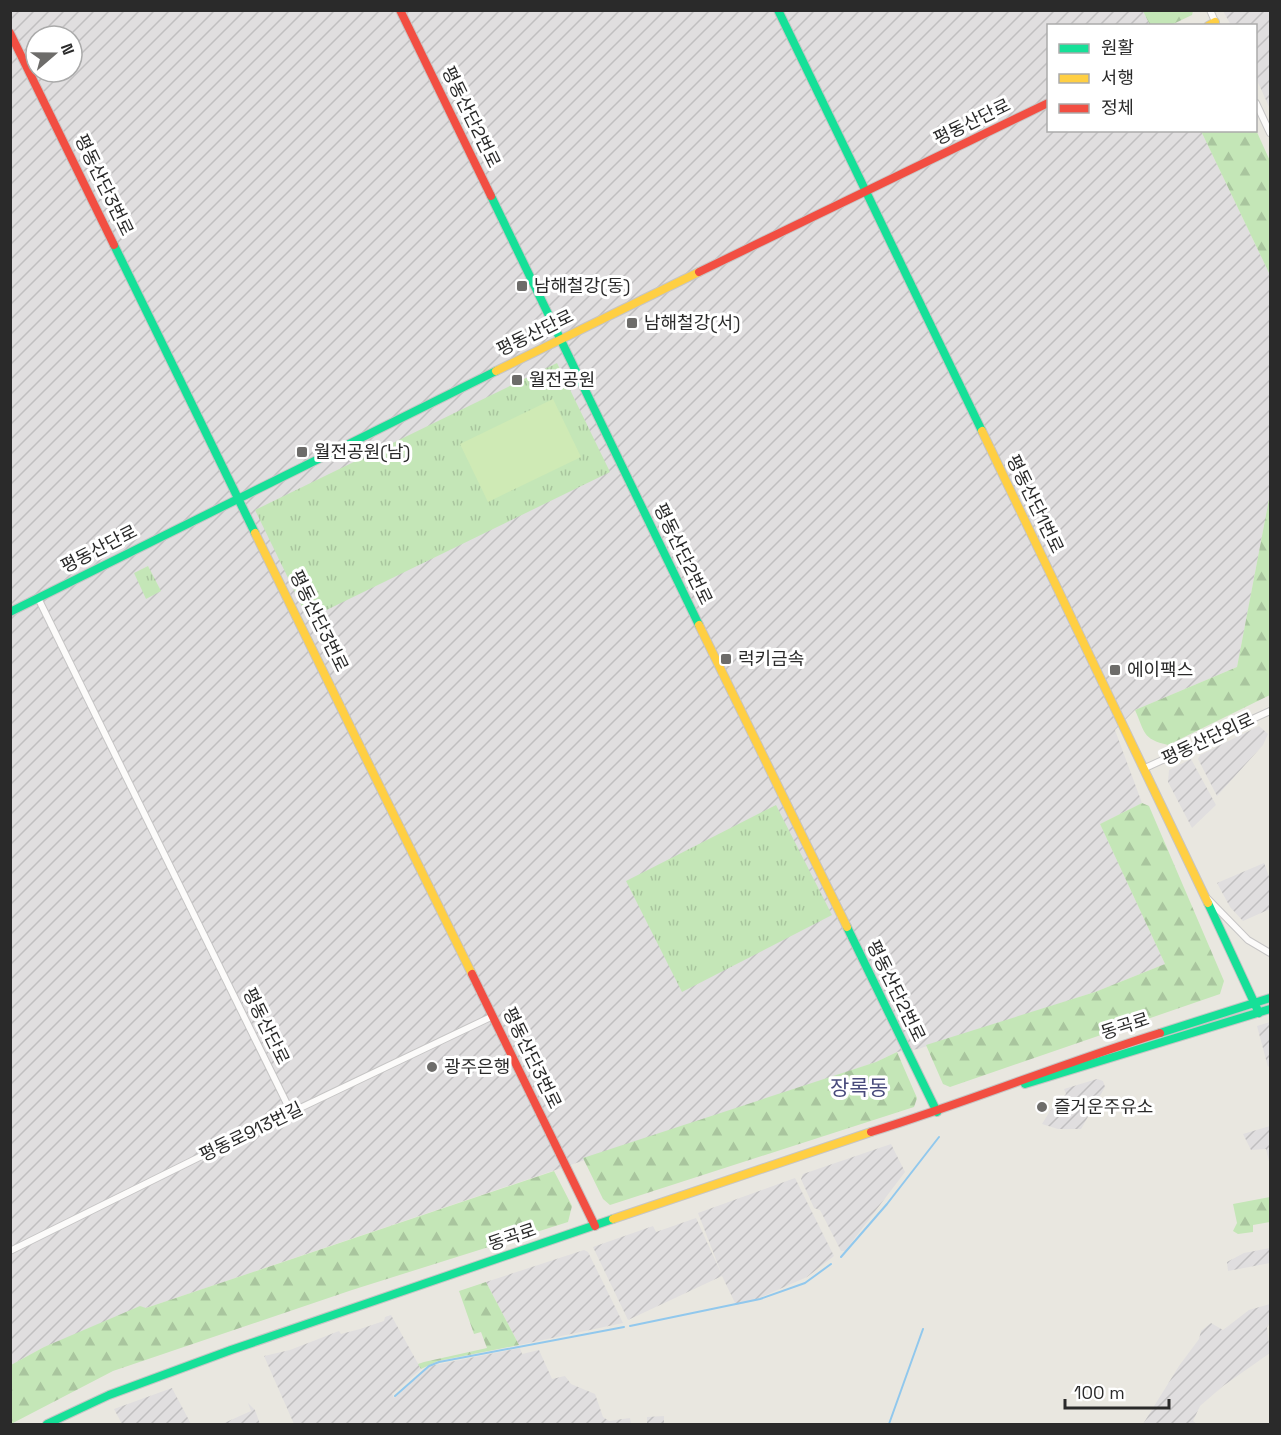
<svg xmlns="http://www.w3.org/2000/svg" width="1281" height="1435" font-family="'Space Grotesk','Noto Sans KR',sans-serif">
<style>
.industrial{fill:url(#industrial-furrows);fill-rule:evenodd}
.grass{fill:url(#grass-tufts)}
.forest{fill:url(#forest-firs)}
.pitch{fill:#cfeab5}
.lines{fill:none;stroke-linecap:round;stroke-linejoin:round}
.stream{stroke:#91c8ed;stroke-width:2}
.street-casing{stroke:#c6c5c5;stroke-width:8}
.fast-casing{stroke:#c6c5c5;stroke-width:10}
.slow-casing{stroke:#c6c5c5;stroke-width:10}
.jam-casing{stroke:#c6c5c5;stroke-width:10}
.street{stroke:#fcfbfa;stroke-width:6}
.fast{stroke:#16e098;stroke-width:8}
.slow{stroke:#ffcf43;stroke-width:8}
.jam{stroke:#f24e42;stroke-width:8}
.poi-dot{fill:#6d6c6a;stroke:#fff;stroke-width:2}
.labels{text-anchor:middle;stroke-width:6;stroke-linejoin:round;paint-order:stroke}
.street-label{font-size:18px;fill:#2a2a2a;stroke:#fff}
.poi-label{font-size:18px;fill:#2a2a2a;stroke:#fff;text-anchor:start}
.quarter-label{font-size:21px;fill:#494b7c;stroke:#fff}
</style>
<defs>
<pattern id="industrial-furrows" width="10" height="10" patternUnits="userSpaceOnUse" patternTransform="scale(1.5)"><rect width="10" height="10" fill="#e0dedf"/><path d="M-1 1l2-2M0 10L10 0M9 11l2-2" fill="none" stroke="#c0bfc0"/></pattern>
<pattern id="grass-tufts" width="24" height="20" patternUnits="userSpaceOnUse" patternTransform="scale(1.5)"><rect width="24" height="20" fill="#c4e6b7"/><path d="M3 7l-1-3M5 7V3M7 7l1-3M15 17l-1-3M17 17v-4M19 17l1-3" fill="none" stroke="#a9c59e"/></pattern>
<pattern id="forest-firs" width="22" height="20" patternUnits="userSpaceOnUse" patternTransform="scale(1.5)"><rect width="22" height="20" fill="#c4e6b7"/><path d="M5 1l3.5 6h-7zM16 11l3.5 6h-7z" fill="#a9c59e"/></pattern>
</defs>
<rect width="100%" height="100%" fill="#e9e7e0"/>
<!-- industrial -->
<path class="industrial" d="M 11,11 L 1143,11 L 1150,25 L 1048,26 L 1048,130 L 1201,131 L 1270,275 L 1270,494 L 1237,667 L 1135,710 L 1115,730 L 1142,803 L 1100,824 L 1165,964 L 1095,992 L 918,1049 L 897,1052 L 876,1062 L 146,1308 L 44,1347 L 11,1365 ZM 36,36 L 72,36 L 72,72 L 36,72 Z
M 1223,11 L 1270,11 L 1270,109 L 1256,78 L 1256,26 L 1231,25 Z
M 1259,726 L 1268,734 L 1263,745 L 1217,796 L 1198,759 L 1200,755 Z
M 1191,759 L 1216,805 L 1192,828 L 1168,782 L 1169,770 Z
M 1264,863 L 1270,879 L 1270,909 L 1243,921 L 1230,907 L 1217,883 Z
M 1270,1022 L 1270,1065 L 1268,1067 L 1257,1026 Z
M 1097,1079 L 1103,1081 L 1105,1087 L 1081,1129 L 1058,1129 L 1042,1124 L 1050,1111 L 1066,1094 L 1064,1089 Z
M 1270,1126 L 1270,1165 L 1266,1149 L 1251,1150 L 1243,1134 Z
M 891,1144 L 905,1172 L 845,1251 L 841,1251 L 820,1210 L 814,1208 L 801,1179 L 803,1174 Z
M 795,1178 L 834,1256 L 807,1277 L 750,1302 L 736,1305 L 722,1276 L 628,1320 L 593,1247 L 653,1226 L 656,1232 L 696,1218 L 722,1275 L 698,1213 Z
M 1270,1248 L 1270,1263 L 1228,1271 L 1227,1262 L 1244,1253 Z
M 584,1250 L 588,1252 L 623,1323 L 519,1345 L 486,1282 Z
M 1270,1304 L 1270,1323 L 1267,1327 L 1270,1353 L 1223,1386 L 1200,1406 L 1193,1421 L 1197,1424 L 1143,1424 L 1179,1366 L 1199,1339 L 1201,1331 L 1211,1323 L 1223,1330 L 1249,1310 Z
M 391,1315 L 421,1369 L 392,1394 L 394,1398 L 430,1366 L 520,1348 L 522,1354 L 539,1350 L 552,1379 L 565,1376 L 571,1384 L 595,1394 L 603,1417 L 609,1421 L 630,1418 L 631,1424 L 294,1424 L 264,1356 L 290,1350 L 339,1331 L 341,1334 L 360,1329 L 384,1321 L 385,1317 Z
M 172,1388 L 191,1424 L 122,1424 L 114,1409 Z
M 248,1403 L 255,1410 L 260,1424 L 222,1424 L 251,1411 Z
M 664,1416 L 664,1424 L 647,1424 L 647,1417 Z"/>
<!-- grass -->
<path class="grass" d="M 557,363 L 610,472 L 308,619 L 255,510 Z
M 148,566 L 161,591 L 146,599 L 134,573 Z
M 776,805 L 832,915 L 682,992 L 626,881 Z"/>
<!-- forest -->
<path class="forest" d="M 1143,11 L 1193,11 L 1192,15 L 1171,25 L 1150,25 Z
M 1256,130 L 1270,161 L 1270,275 L 1201,131 Z
M 1270,494 L 1270,695 L 1168,745 C 1142,739 1145,732 1135,710 L 1237,667 Z
M 1142,803 L 1149,806 L 1224,981 L 1220,994 L 950,1087 L 943,1084 L 926,1045 L 1095,992 L 1165,964 L 1100,824 Z
M 897,1052 L 917,1098 L 914,1107 L 610,1205 L 603,1199 L 583,1158 L 876,1062 Z
M 554,1171 L 572,1206 L 568,1222 L 352,1290 L 113,1371 L 11,1424 L 11,1365 L 44,1347 L 140,1306 L 146,1308 Z
M 1270,1197 L 1270,1222 L 1253,1225 L 1253,1232 L 1238,1234 L 1233,1231 L 1237,1223 L 1233,1204 Z
M 486,1282 L 519,1345 L 438,1361 L 421,1369 L 418,1364 L 424,1362 L 487,1348 L 481,1332 L 474,1334 L 459,1291 Z"/>
<!-- pitch -->
<path class="pitch" d="M 553,399 L 581,457 L 488,502 L 460,444 Z"/>
<g class="lines">
<!-- stream -->
<path class="stream" d="M 841,1257 L 887,1204 L 939,1137
M 630,1326 L 760,1299 L 805,1283 L 831,1264
M 395,1396 L 429,1366 L 439,1362 L 624,1327
M 889,1424 L 923,1329"/>
<defs>
<path id="street" d="M 1210,10 L 1217,26
M 1256,103 L 1270,133
M 38,598 L 291,1112
M 1145,768 L 1270,711
M 1208,899 L 1248,940 L 1270,953
M 10,1251 L 254,1130 L 493,1016"/>
<path id="fast" d="M 778,10 L 982,431
M 491,196 L 699,625
M 114,245 L 255,533
M 10,612 L 496,371
M 1208,903 L 1259,1013
M 847,927 L 937,1112
M 1160,1033 L 1270,998
M 1025,1084 L 1270,1009
M 47,1424 L 109,1395 L 231,1350 L 613,1219"/>
<path id="slow" d="M 1208,26 L 1215,22
M 496,371 L 699,272
M 982,431 L 1208,903
M 255,533 L 472,974
M 699,625 L 847,927
M 613,1219 L 871,1132"/>
<path id="jam" d="M 400,10 L 491,196
M 10,33 L 114,245
M 699,272 L 1048,103
M 472,974 L 595,1226
M 871,1132 C 968,1102 1063,1063 1160,1033"/>
</defs>
<!-- street casing -->
<use href="#street" class="street-casing"/>
<!-- fast casing -->
<use href="#fast" class="fast-casing"/>
<!-- slow casing -->
<use href="#slow" class="slow-casing"/>
<!-- jam casing -->
<use href="#jam" class="jam-casing"/>
<!-- street -->
<use href="#street" class="street"/>
<!-- fast -->
<use href="#fast" class="fast"/>
<!-- slow -->
<use href="#slow" class="slow"/>
<!-- jam -->
<use href="#jam" class="jam"/>
</g>
<!-- markers -->
<g class="poi-dot">
<rect x="516" y="280" width="12" height="12" rx="3"/>
<rect x="626" y="317" width="12" height="12" rx="3"/>
<rect x="511" y="374" width="12" height="12" rx="3"/>
<rect x="296" y="446" width="12" height="12" rx="3"/>
<rect x="720" y="653" width="12" height="12" rx="3"/>
<rect x="1109" y="664" width="12" height="12" rx="3"/>
<circle cx="432" cy="1067" r="6"/>
<circle cx="1042" cy="1107" r="6"/>
</g>
<g class="labels">
<!-- street labels -->
<g class="street-label">
<text transform="translate(471 117) rotate(64)" y="6">평동산단2번로</text>
<text transform="translate(972 122) rotate(-26)" y="6">평동산단로</text>
<text transform="translate(104 185) rotate(64)" y="6">평동산단3번로</text>
<text transform="translate(535 333) rotate(-26)" y="6">평동산단로</text>
<text transform="translate(1035 504) rotate(64)" y="6">평동산단1번로</text>
<text transform="translate(99 549) rotate(-27)" y="6">평동산단로</text>
<text transform="translate(683 554) rotate(64)" y="6">평동산단2번로</text>
<text transform="translate(319 621) rotate(64)" y="6">평동산단3번로</text>
<text transform="translate(1208 739) rotate(-25)" y="6">평동산단외로</text>
<text transform="translate(896 991) rotate(64)" y="6">평동산단2번로</text>
<text transform="translate(266 1026) rotate(64)" y="6">평동산단로</text>
<text transform="translate(1125 1026) rotate(-18)" y="6">동곡로</text>
<text transform="translate(532 1058) rotate(64)" y="6">평동산단3번로</text>
<text transform="translate(251 1132) rotate(-26)" y="6">평동로913번길</text>
<text transform="translate(512 1237) rotate(-19)" y="6">동곡로</text>
</g>
<!-- poi labels -->
<g class="poi-label">
<text x="534" y="292">남해철강(동)</text>
<text x="644" y="329">남해철강(서)</text>
<text x="529" y="386">월전공원</text>
<text x="314" y="458">월전공원(남)</text>
<text x="738" y="665">럭키금속</text>
<text x="1127" y="676">에이팩스</text>
<text x="444" y="1073">광주은행</text>
<text x="1054" y="1113">즐거운주유소</text>
</g>
<!-- quarter labels -->
<g class="quarter-label">
<text x="859" y="1095">장록동</text>
</g>
</g>
<!-- border -->
<rect width="1281" height="1435" fill="none" stroke="#2a2a2a" stroke-width="24"/>
<!-- legend -->
<rect x="1047" y="24" width="210" height="108" fill="#ffffff" stroke="#aaaaaa" stroke-width="1.5"/>
<rect x="1059" y="44" width="30" height="9" fill="#16e098" stroke="#aaaaaa" stroke-width="1.5"/>
<text x="1101" y="54" font-size="18" fill="#2a2a2a">원활</text>
<rect x="1059" y="74" width="30" height="9" fill="#ffcf43" stroke="#aaaaaa" stroke-width="1.5"/>
<text x="1101" y="84" font-size="18" fill="#2a2a2a">서행</text>
<rect x="1059" y="104" width="30" height="9" fill="#f24e42" stroke="#aaaaaa" stroke-width="1.5"/>
<text x="1101" y="114" font-size="18" fill="#2a2a2a">정체</text>
<!-- north arrow -->
<g transform="translate(54 54) rotate(70)"><circle r="28" fill="#ffffff" stroke="#aaaaaa" stroke-width="1.5"/>
<path d="M0-4.5L10 22L0 15L-10 22Z" fill="#6d6c6a"/>
<text y="-9" font-size="16" font-weight="bold" text-anchor="middle" fill="#2a2a2a">N</text>
</g>
<!-- scale -->
<path d="M1065 1399v9h104v-9" fill="none" stroke="#2a2a2a" stroke-width="3"/>
<text x="1074" y="1399" font-size="18" fill="#2a2a2a" stroke="#ffffff" stroke-width="4.5" paint-order="stroke">100 m</text>
</svg>
